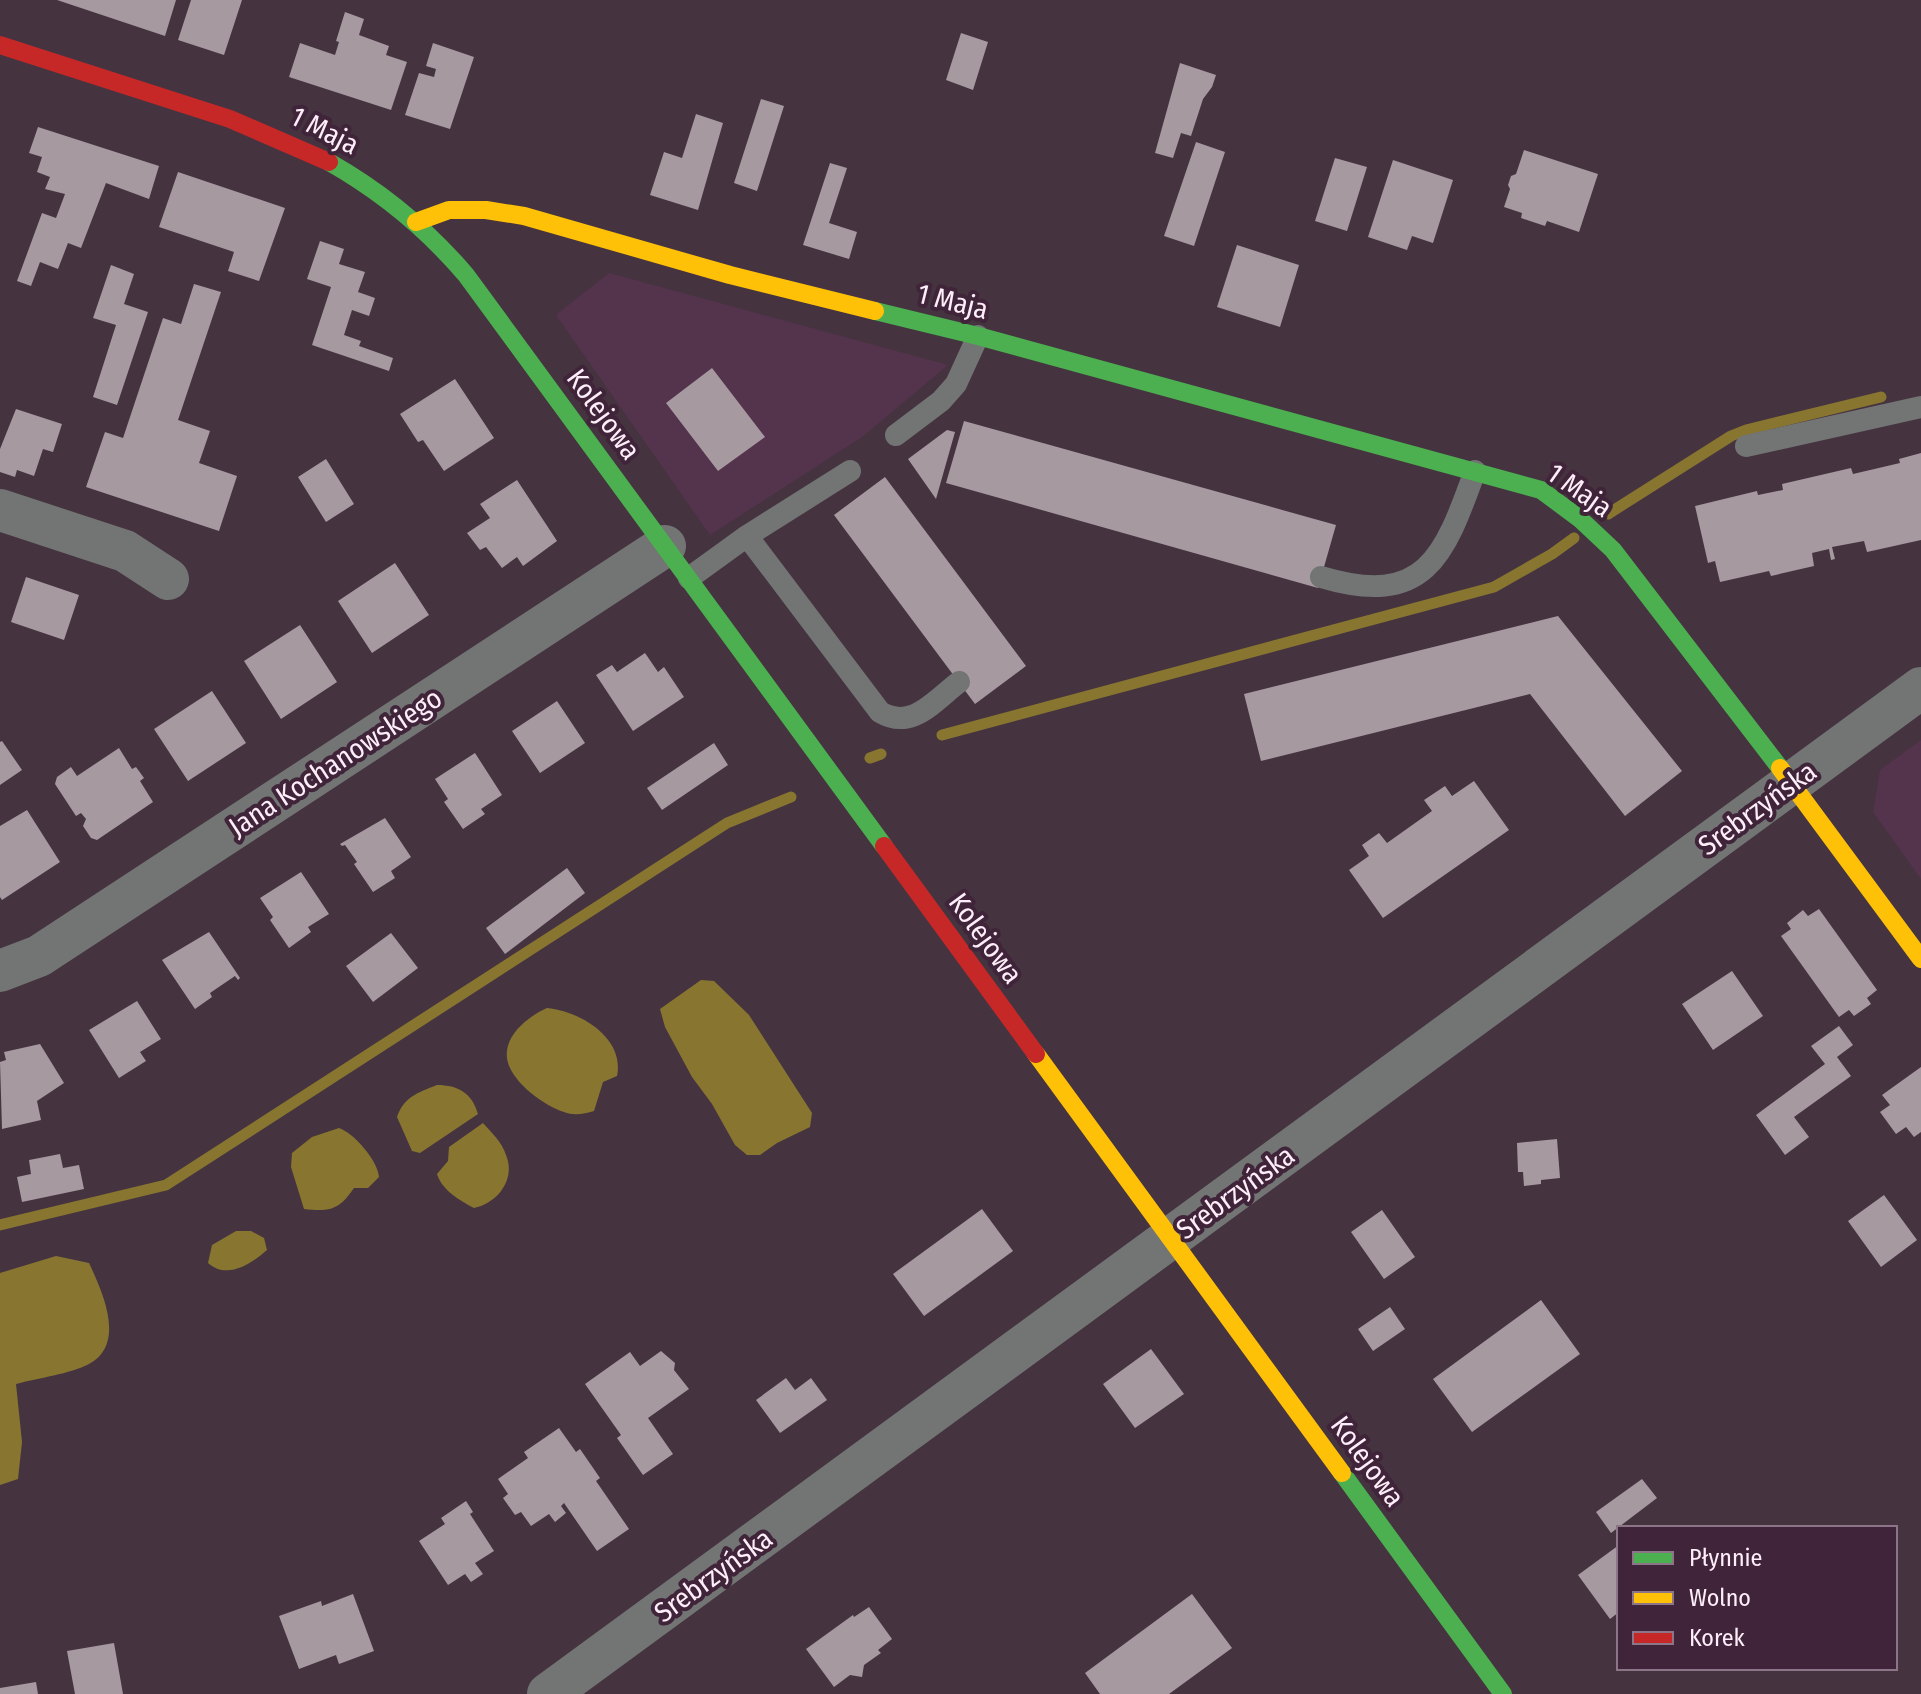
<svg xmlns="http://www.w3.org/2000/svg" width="1921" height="1694" font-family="'Fira Sans Condensed',sans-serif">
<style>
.built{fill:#54334c}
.water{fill:#887630}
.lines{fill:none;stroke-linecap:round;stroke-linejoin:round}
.stream{stroke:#887630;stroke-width:11}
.building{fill:#a699a0}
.lane{stroke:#727573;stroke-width:22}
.street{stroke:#727573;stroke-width:42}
.fast{stroke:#4caf50;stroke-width:18}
.slow{stroke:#ffc107;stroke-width:18}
.jam{stroke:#c62828;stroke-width:18}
.labels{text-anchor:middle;stroke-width:8;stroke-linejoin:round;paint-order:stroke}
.street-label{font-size:28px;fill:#fdeef9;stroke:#402439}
</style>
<rect width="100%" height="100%" fill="#453440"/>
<!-- built -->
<path class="built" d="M 609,273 L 948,365 L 862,437 L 710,535 L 556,315 Z
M 1921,740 L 1921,879 L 1873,812 L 1880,770 Z"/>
<!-- water -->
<path class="water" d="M 701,980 L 714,981 L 749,1015 L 812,1113 L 810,1127 L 777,1143 L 760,1155 L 747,1155 L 735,1145 L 712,1104 L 692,1077 L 665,1027 L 660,1009 Z
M 547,1008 C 580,1011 625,1038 617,1076 L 603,1082 L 594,1111 C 584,1114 574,1116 564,1112 C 543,1105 510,1081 507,1058 C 504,1035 529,1016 547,1008 Z
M 437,1085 C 458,1085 472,1093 478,1114 L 420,1153 L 412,1151 L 397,1117 C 404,1097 417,1093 437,1085 Z
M 483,1123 C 491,1132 502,1142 506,1155 C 516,1179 498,1203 474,1208 C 459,1200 442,1190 437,1174 L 448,1161 L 449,1147 Z
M 339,1128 C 354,1133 378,1161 379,1177 L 368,1188 L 354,1188 C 339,1210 330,1212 304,1209 L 291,1167 L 292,1153 L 312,1137 Z
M 236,1231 L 251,1231 L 264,1238 L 267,1250 C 251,1264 227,1280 208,1263 L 212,1245 Z
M 56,1256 L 89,1263 C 102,1291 127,1344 89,1364 C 70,1374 38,1378 16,1384 L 22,1442 L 18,1479 L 0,1485 L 0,1273 Z"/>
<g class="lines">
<!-- stream -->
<path class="stream" d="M 1608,514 L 1731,436 L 1746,430 L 1881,397
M 942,735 L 1494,587 L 1552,554 L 1574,538
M 870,758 L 881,754
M 0,1225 L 166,1185 L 727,823 L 791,797"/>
</g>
<!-- building -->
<path class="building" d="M 57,0 L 176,0 L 165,36 Z
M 191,0 L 242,0 L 224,55 L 178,40 Z
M 345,12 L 364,19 L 359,35 L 389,46 L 386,55 L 407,62 L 391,110 L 289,77 L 300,43 L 335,55 L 339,42 L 336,41 Z
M 961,33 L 988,42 L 973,90 L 946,80 Z
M 433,43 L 474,57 L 450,129 L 405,115 L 419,73 L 434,77 L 436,69 L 426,66 Z
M 1180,63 L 1216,75 L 1212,87 L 1203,99 L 1191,136 L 1181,133 L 1173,158 L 1155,153 Z
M 761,99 L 784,106 L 757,191 L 734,183 Z
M 696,114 L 723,123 L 698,210 L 650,195 L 664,152 L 682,158 Z
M 38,127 L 159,166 L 149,199 L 106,183 L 81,248 L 68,243 L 58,269 L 40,262 L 31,286 L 17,281 L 42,213 L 56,218 L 65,194 L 45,189 L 50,177 L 37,172 L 42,157 L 29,153 Z
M 1196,142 L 1225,152 L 1194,246 L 1164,236 Z
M 1524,150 L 1598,174 L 1579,232 L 1547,221 L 1545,226 L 1521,218 L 1522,213 L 1504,207 L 1510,189 L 1508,185 L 1511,176 L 1516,174 Z
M 1335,158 L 1367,167 L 1347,231 L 1315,221 Z
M 1393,160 L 1453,180 L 1433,243 L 1412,236 L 1407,250 L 1368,237 Z
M 830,163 L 847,168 L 829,223 L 857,232 L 849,259 L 803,245 Z
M 178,172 L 285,208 L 259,281 L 228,271 L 234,252 L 159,227 Z
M 320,241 L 344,249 L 339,264 L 365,272 L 358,292 L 375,298 L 369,316 L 352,310 L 344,335 L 361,341 L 359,346 L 393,358 L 389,371 L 312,345 L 331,287 L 307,279 Z
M 1237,245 L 1299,265 L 1280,327 L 1217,307 Z
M 111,265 L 134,274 L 124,304 L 148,312 L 117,405 L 93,397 L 116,325 L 93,318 Z
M 194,284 L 221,292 L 178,420 L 210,431 L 199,463 L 237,476 L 219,531 L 86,487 L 105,432 L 123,438 L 163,318 L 181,324 Z
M 712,368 L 765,437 L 718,471 L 666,403 Z
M 455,379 L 494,438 L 444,471 L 423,440 L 418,442 L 400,414 Z
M 16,409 L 62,424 L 53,452 L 43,449 L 34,476 L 17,470 L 15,477 L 0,472 L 0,449 Z
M 964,421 L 1336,525 L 1318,588 L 946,483 Z
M 947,430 L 955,432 L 936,499 L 908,459 Z
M 1921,453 L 1921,540 L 1867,552 L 1864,541 L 1832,547 L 1835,559 L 1831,560 L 1829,549 L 1812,553 L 1814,566 L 1771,576 L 1769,571 L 1720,582 L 1715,561 L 1708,563 L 1695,506 L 1757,491 L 1758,495 L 1783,490 L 1782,484 L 1851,468 L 1853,474 L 1900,463 L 1899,459 Z
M 326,459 L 354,504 L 326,522 L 298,477 Z
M 885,477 L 1026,666 L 975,704 L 834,515 Z
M 517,480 L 557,541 L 523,566 L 517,557 L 502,568 L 486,547 L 480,550 L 467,533 L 490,518 L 480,504 Z
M 395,563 L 429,615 L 372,653 L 338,601 Z
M 26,577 L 79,595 L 64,640 L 11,622 Z
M 1558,616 L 1682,771 L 1625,816 L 1530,694 L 1261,761 L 1244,694 Z
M 300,625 L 337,682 L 281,719 L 244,661 Z
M 645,653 L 658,672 L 664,667 L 684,697 L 633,731 L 596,675 L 612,665 L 617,672 Z
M 212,691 L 246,743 L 188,781 L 154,729 Z
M 557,701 L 585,743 L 540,773 L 512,731 Z
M 2,741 L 22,770 L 0,785 L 0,742 Z
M 714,743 L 728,765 L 662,810 L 647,788 Z
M 119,748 L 132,769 L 136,767 L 144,778 L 140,781 L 153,802 L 97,840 L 91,838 L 83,826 L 86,819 L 81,813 L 76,816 L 55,784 L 57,777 L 71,767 L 77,776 Z
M 475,753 L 502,795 L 481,809 L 485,814 L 463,829 L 444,802 L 448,799 L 435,779 Z
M 1474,781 L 1509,830 L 1383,918 L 1349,870 L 1369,856 L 1362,845 L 1379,833 L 1387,843 L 1432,811 L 1424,800 L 1445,786 L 1452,796 Z
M 27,810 L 60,862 L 2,900 L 0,897 L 0,826 Z
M 385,818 L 411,857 L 391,871 L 395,878 L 373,892 L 354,864 L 357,862 L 345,845 L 342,846 L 340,844 Z
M 567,868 L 585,893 L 505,954 L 486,928 Z
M 301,872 L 329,914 L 308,927 L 311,932 L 289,948 L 270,920 L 273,917 L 260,898 Z
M 1819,909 L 1877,990 L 1867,998 L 1871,1004 L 1854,1016 L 1849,1010 L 1839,1017 L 1781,936 L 1791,929 L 1787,923 L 1803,910 L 1808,916 Z
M 209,932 L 240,978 L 238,980 L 235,976 L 210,993 L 212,997 L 195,1009 L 162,960 Z
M 391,933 L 418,968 L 373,1002 L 346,966 Z
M 1732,971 L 1763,1016 L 1713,1050 L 1682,1004 Z
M 137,1001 L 161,1039 L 140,1052 L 146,1061 L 119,1078 L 89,1030 Z
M 1839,1026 L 1853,1045 L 1837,1057 L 1851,1076 L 1794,1117 L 1809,1137 L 1785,1155 L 1756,1115 L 1825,1064 L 1811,1046 Z
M 40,1044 L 64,1083 L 37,1101 L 41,1120 L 2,1129 L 0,1062 L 6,1060 L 4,1052 Z
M 1921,1067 L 1921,1132 L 1914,1137 L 1906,1127 L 1896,1134 L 1880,1112 L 1890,1105 L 1882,1095 Z
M 1557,1139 L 1560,1178 L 1541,1180 L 1541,1184 L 1524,1186 L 1523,1172 L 1518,1172 L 1517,1143 Z
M 60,1154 L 63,1168 L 79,1165 L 84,1189 L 22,1202 L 17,1177 L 31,1174 L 29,1160 Z
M 1884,1195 L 1917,1240 L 1881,1267 L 1848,1221 Z
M 982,1209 L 1013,1251 L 924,1316 L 893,1274 Z
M 1382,1210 L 1415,1257 L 1384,1279 L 1351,1232 Z
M 1541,1300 L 1580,1354 L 1472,1432 L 1433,1379 Z
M 1390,1307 L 1405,1329 L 1373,1351 L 1358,1329 Z
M 1151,1349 L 1184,1394 L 1135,1428 L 1103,1384 Z
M 661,1351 L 675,1363 L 674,1370 L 689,1389 L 648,1418 L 673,1454 L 643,1475 L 617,1438 L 621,1435 L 585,1384 L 630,1352 L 640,1366 Z
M 786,1378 L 795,1390 L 811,1378 L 827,1400 L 780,1433 L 756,1400 Z
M 559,1428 L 576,1452 L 580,1449 L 600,1478 L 596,1481 L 629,1529 L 597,1551 L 564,1503 L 561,1506 L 566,1513 L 555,1522 L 549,1514 L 531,1526 L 521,1512 L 515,1515 L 503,1498 L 508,1494 L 498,1479 L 528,1458 L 524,1452 Z
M 1642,1479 L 1657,1498 L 1611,1533 L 1596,1512 Z
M 466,1501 L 473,1512 L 470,1514 L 494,1551 L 475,1563 L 483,1574 L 471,1582 L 465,1574 L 448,1585 L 419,1541 L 445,1524 L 441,1518 Z
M 1619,1545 L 1619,1612 L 1610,1619 L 1578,1575 Z
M 353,1594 L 374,1651 L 339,1664 L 336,1655 L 299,1669 L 279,1616 L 321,1601 L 322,1606 Z
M 1192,1594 L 1232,1648 L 1169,1694 L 1100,1694 L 1085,1673 Z
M 869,1607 L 892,1639 L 878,1650 L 881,1653 L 864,1665 L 862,1677 L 850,1675 L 834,1687 L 806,1649 L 853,1615 L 854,1617 Z
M 114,1643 L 123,1694 L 75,1694 L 67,1651 Z
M 36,1682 L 38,1694 L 0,1694 L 0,1688 Z"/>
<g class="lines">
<!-- lane -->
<path class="lane" d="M 896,435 L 941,401 L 956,384 L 978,336
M 1746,446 L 1921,407
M 747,536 L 880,712 C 912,731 934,701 959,682
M 1321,577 C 1425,608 1444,557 1475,471
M 689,578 L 747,536 L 850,471"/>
<!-- street -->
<path class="street" d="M 0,510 L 125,551 L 168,579
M 0,971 L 39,956 L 665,546
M 548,1694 L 1921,688"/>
<!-- fast -->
<path class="fast" d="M 329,162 C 382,192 426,228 466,275 L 884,846
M 875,311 L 978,336 L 1541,490 L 1580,519 L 1613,550 L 1780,768
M 1342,1473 L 1503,1694"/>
<!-- slow -->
<path class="slow" d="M 416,222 L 449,210 L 486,210 L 524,216 L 730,275 L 875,311
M 1780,768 L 1921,959
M 1036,1054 L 1342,1473"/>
<!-- jam -->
<path class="jam" d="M 0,45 L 230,119 L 329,162
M 884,846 L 1036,1054"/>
</g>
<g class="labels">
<!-- street labels -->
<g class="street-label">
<text transform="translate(325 130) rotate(27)" y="10">1 Maja</text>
<text transform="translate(953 301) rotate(14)" y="10">1 Maja</text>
<text transform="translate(604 414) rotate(54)" y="10">Kolejowa</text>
<text transform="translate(1580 490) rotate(35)" y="10">1 Maja</text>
<text transform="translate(335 762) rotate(-33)" y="10">Jana Kochanowskiego</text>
<text transform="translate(1757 808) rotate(-36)" y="10">Srebrzyńska</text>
<text transform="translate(986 938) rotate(54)" y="10">Kolejowa</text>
<text transform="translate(1235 1192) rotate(-36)" y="10">Srebrzyńska</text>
<text transform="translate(1368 1461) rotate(54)" y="10">Kolejowa</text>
<text transform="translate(713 1575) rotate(-36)" y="10">Srebrzyńska</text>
</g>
</g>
<!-- legend -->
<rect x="1617" y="1526" width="280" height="144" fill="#402439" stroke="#8c7586" stroke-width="2"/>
<rect x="1633" y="1552" width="40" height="12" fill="#4caf50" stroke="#8c7586" stroke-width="2"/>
<text x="1689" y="1566" font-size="24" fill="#fdeef9">Płynnie</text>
<rect x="1633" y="1592" width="40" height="12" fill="#ffc107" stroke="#8c7586" stroke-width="2"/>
<text x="1689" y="1606" font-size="24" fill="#fdeef9">Wolno</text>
<rect x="1633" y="1632" width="40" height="12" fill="#c62828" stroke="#8c7586" stroke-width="2"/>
<text x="1689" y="1646" font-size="24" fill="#fdeef9">Korek</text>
</svg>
